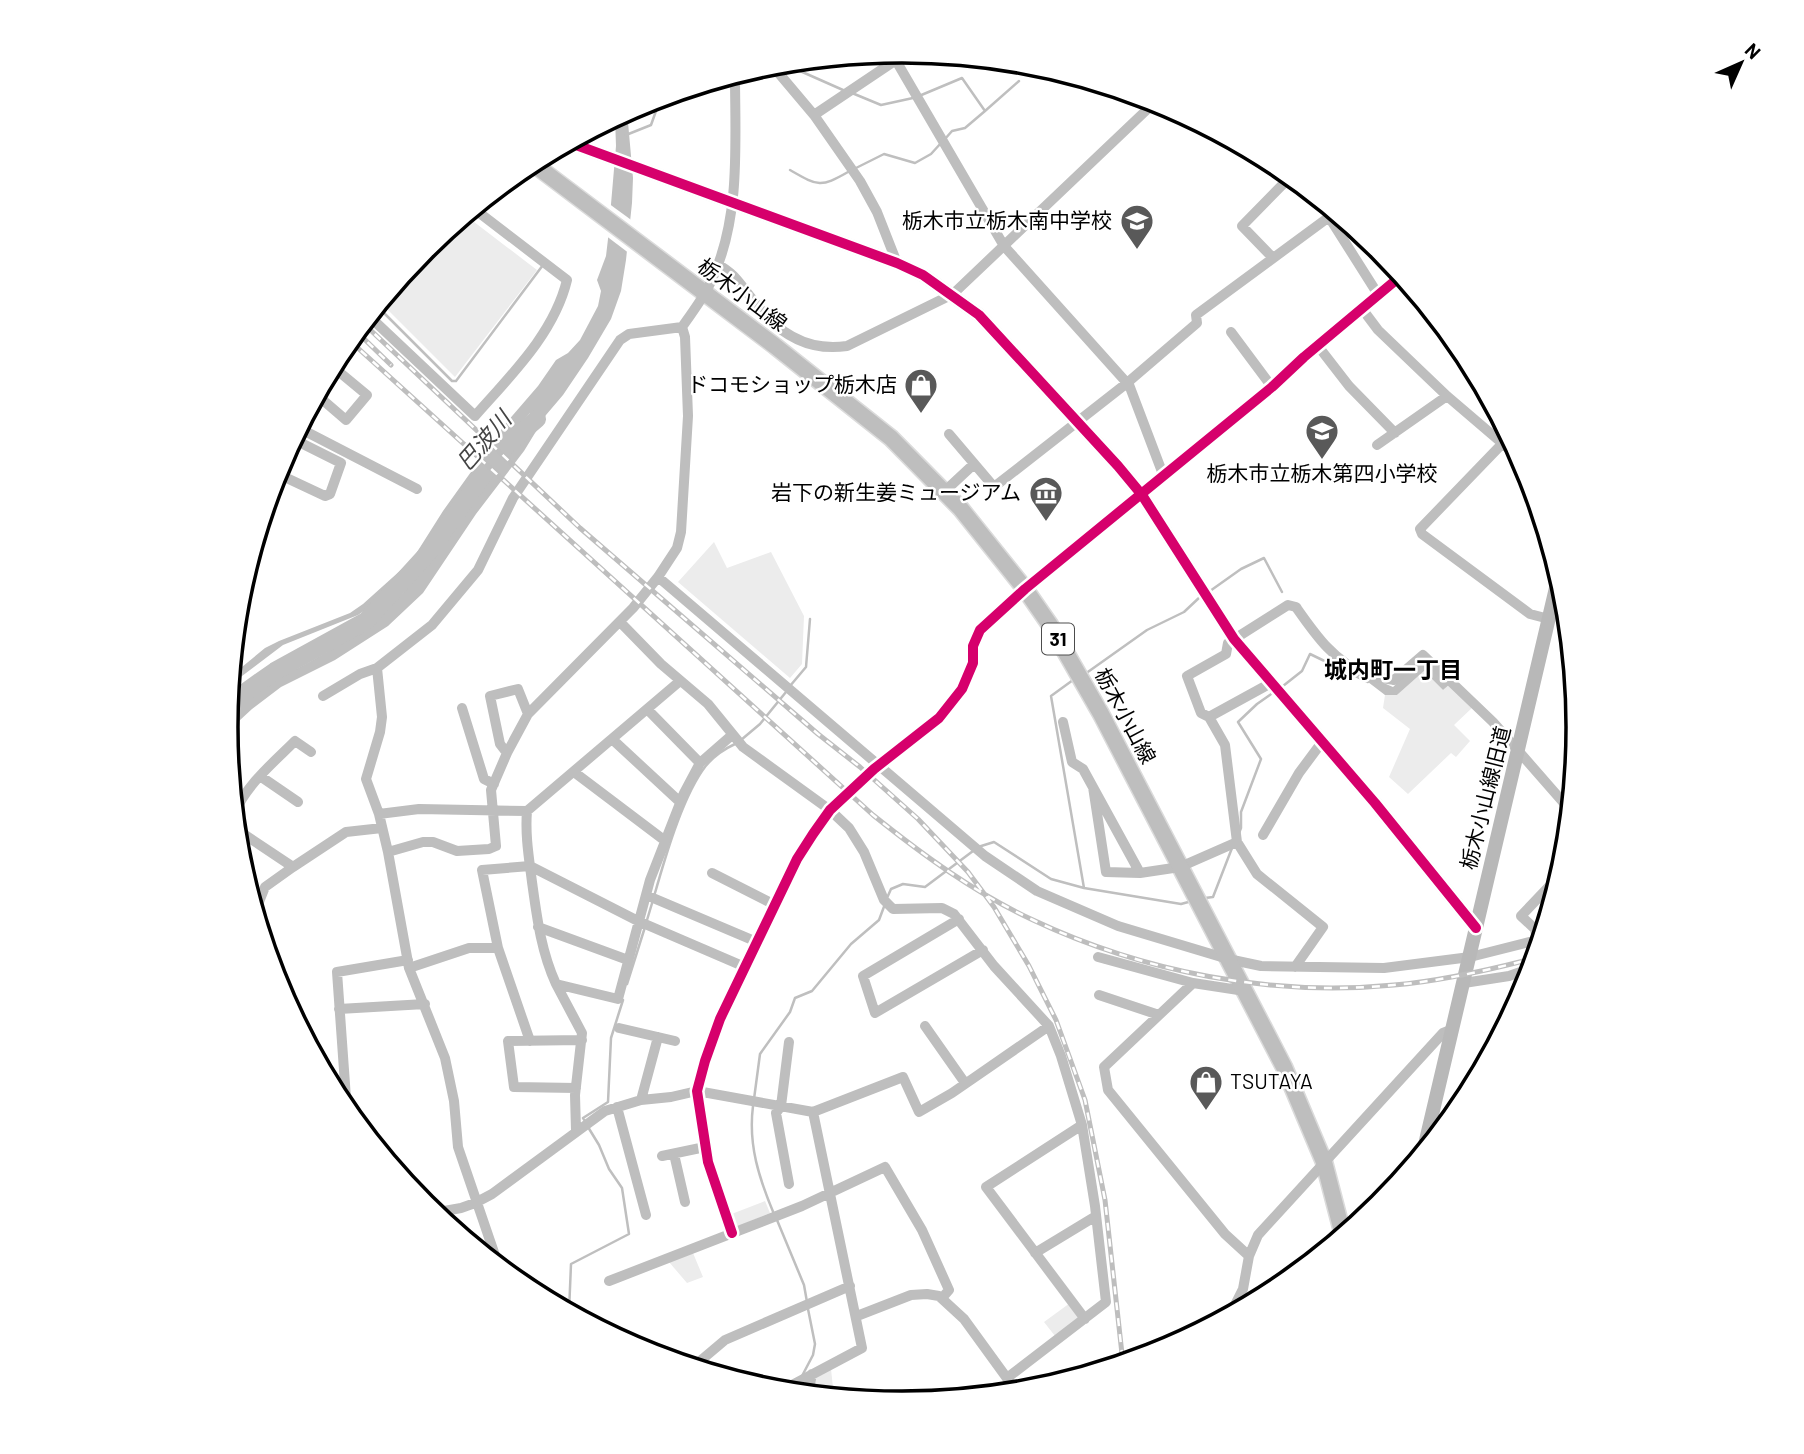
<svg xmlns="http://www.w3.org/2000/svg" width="1804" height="1454" font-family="Barlow,'Noto Sans JP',sans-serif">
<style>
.green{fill:#ececec}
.water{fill:#bfbfbf}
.pier{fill:#fff}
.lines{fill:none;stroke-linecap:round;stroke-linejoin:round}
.stream{stroke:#bfbfbf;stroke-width:2.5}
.river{stroke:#bfbfbf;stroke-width:18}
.primary-casing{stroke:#dbdbdb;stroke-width:19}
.street{stroke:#bebebe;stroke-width:10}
.secondary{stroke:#b8b8b8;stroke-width:14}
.primary{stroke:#bebebe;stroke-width:16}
.rail-casing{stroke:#bebebe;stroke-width:5}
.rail{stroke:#fff;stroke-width:2.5;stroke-dasharray:8;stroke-linecap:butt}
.cycleway-casing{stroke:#fff;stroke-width:15}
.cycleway{stroke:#d6006c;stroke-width:10}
.labels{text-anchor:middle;stroke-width:5;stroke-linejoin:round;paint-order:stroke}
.shield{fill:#fff;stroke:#4c4c4c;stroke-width:2}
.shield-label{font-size:19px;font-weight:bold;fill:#000}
.poi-label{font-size:21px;fill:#000;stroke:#fff;text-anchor:end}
.street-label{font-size:21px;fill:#000;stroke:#fff}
.water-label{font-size:23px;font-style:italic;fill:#444;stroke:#fff}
.neighbourhood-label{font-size:23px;font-weight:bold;fill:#000;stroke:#fff}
.rim{fill:none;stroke:#000;stroke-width:3.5}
</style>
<rect width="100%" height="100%" fill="#fff"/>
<!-- green -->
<path class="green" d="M 465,215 L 537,270 L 455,377 L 380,302 L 404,273 L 412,279 L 456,222 Z
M 714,542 L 727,568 L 771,552 L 804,616 L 802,664 L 790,678 L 678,582 Z
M 1424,671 L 1443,690 L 1450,684 L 1473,707 L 1454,725 L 1470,741 L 1456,757 L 1451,753 L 1408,794 L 1389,777 L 1410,729 L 1383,708 L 1385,695 L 1397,695 Z
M 765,1201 L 770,1213 L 734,1228 L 729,1215 Z
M 693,1253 L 703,1277 L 687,1283 L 669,1262 Z
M 1070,1303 L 1080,1317 L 1055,1336 L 1044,1322 Z
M 831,1369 L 834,1397 L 811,1394 L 815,1376 Z"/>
<!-- water -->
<path class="water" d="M 627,111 L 633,178 L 632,203 L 626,260 L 621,291 L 611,319 L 588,358 L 563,395 L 546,415 L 524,451 L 476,514 L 423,593 L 388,626 L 335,660 L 281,687 L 252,709 L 226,733 L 228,707 C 277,676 333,655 378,617 C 418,583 444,539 475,497 C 494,471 519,443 530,413 L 512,433 L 462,498 L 426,554 L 389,594 L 358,615 L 283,645 L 230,685 L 231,676 L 265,648 L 279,641 L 350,613 L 363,604 L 412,560 L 443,511 L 506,423 L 538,386 L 556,360 L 568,353 L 580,340 L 598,306 L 601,291 L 597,280 L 606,256 L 608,239 L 616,146 L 615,118 Z
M 1424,661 L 1450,684 L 1443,690 L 1424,671 L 1397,695 L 1385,695 L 1368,682 L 1372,678 L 1393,687 L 1418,663 Z"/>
<!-- pier -->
<path class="pier" d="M 608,203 L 634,222 L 630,254 L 605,235 Z"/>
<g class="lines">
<!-- stream -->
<path class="stream" d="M 782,63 L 843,90
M 852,93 L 881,105 L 913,98
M 919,96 L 962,78 L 985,111 L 1019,81
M 626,135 L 651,125 L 661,97
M 945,139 L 952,131 L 965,128 L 985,111
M 854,169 L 884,154 L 915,163 L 931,154 L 941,143
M 790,170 C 818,186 820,188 848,172
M 484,204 L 495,190
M 377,306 L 452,381 L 456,381 L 543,265
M 1210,591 L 1241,569 L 1264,558 L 1282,592
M 1085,674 L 1147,630 L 1184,612 L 1201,596
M 1073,680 L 1051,696 L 1084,888
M 790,686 L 806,667 L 810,619
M 1283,686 L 1302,671 L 1310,654 L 1368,682
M 741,740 L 760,724 L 786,692
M 1239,833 L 1241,828 L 1241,812 L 1261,759 L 1238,722 L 1257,704 L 1274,692
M 978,847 L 994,842 L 1051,879 L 1084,888 L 1181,904 L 1192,901
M 655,893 C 665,858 681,802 702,771 C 710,759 722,750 735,744
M 887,898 L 891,889 L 903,884 L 925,887 L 973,851
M 1205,898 L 1213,897 L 1232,848
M 647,920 L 653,900
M 627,984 L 645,927
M 754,1099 L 760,1054 L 790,1012 L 795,998 L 812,991 L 851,944 L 879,920 L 885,904
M 753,1106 C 748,1145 759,1178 774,1214
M 585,1121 L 583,1118 L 608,1102 L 611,1038 L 623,1000
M 777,1220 L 804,1285 L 807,1302
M 569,1312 L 571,1264 L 629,1234 L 622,1188 L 609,1169 L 599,1145 L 588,1127
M 802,1376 L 813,1355 L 815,1344 L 808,1309
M 799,1393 L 800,1386"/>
<!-- river -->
<path class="river" d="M 227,711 L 248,690 L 275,671 L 366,621 L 428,553 L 501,450 L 537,419"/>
<defs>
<path id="primary" d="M 531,162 L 775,346 L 891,438 L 961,509 L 1025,589 L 1050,625 L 1101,714 L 1284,1067 L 1324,1162 L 1343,1235"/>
</defs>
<!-- primary casing -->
<use href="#primary" class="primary-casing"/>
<!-- street -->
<path class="street" d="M 891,52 L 1004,246 L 1127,383
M 771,64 L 814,115 L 860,181 L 877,212 L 897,263
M 814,115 L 896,60
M 1271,161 L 1277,168 L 1279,166
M 1272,257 L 1242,226 L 1291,176
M 718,265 C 734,272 742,287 753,300 C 776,332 807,352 847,346 L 953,294 L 1156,101
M 1363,310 L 1378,330 L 1447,396 L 1523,461
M 369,316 L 475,416 C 510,376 554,334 567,280 L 473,208
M 1231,332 L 1272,387
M 1318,346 L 1349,386 L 1395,433
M 1128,382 L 1164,477
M 317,395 L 346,420 L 367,395 L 332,366
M 299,428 L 417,489
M 949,434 L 994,487 L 1127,383 L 1197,323 L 1196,315 L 1329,217 L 1379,296
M 1502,444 L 1420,529 L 1422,534 L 1530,614 L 1549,619
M 1377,445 L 1447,396
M 276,473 L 325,496 L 330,494 L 341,463 L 293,439
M 945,491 L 974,464
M 658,577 L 985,856 L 1037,891 L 1118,926 L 1228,959 L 1261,966 L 1384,968 L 1470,957 L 1541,939
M 621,623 L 661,664 L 708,704 L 743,747 L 830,810 L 849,828 L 864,852 L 884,900 L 893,909 L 942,908 L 954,914 L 994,966 L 1049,1026 L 1061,1056 L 1082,1125 L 1095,1206 L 1106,1302 L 1007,1378
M 1271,683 L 1209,717 L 1225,745 L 1237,842 L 1257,874 L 1323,927 L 1295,967
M 323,696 L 360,674 L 377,668
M 462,708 L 484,779 L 494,784
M 647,709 L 700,763
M 1209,717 L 1201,713 L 1187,676 L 1226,654 L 1228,643 L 1288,605 L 1296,607 C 1315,634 1334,662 1367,675 C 1375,678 1385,678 1394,680 L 1423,655 L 1493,722 L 1570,810
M 1063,722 L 1072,762 L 1083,769 L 1140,873
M 612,739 L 680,802
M 507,753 L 500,744 L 490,696 L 518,689 L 528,714
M 574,772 L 664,840
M 260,776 L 298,802
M 1093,787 L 1106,872 L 1140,873 L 1180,867 L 1237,842
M 234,814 C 247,784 273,763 295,741 L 311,752
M 379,814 L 419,809 L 527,811
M 236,829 L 293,867
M 1263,835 L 1299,773 L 1322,742
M 388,852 L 423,842 L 433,842 L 457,851 L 489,849 L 496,846 L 491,790 L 507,753 L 528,714 L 633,608 L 658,577 L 677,548 L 681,532 L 688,416 L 685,337 L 682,327 C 693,311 706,295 713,277 C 741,215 735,141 735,74
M 712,873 L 775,905
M 646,895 L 757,942
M 255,912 L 265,887 L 293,867 L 346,832 L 382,828
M 959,919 L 863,976 L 875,1013 L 983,950
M 538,927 L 628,960
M 1537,941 L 1535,929 L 1521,916 L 1561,874
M 1098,957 L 1193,983
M 409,968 L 469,948 L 498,948
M 1464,983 L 1509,976 L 1532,968
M 556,984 C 541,951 537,918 532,882 C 529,858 525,835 527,811 L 680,681
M 1245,991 L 1193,983 L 1104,1067 L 1108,1090 L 1225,1234 L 1249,1256
M 1099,995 L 1159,1015
M 339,1009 L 425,1004
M 925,1026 L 965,1083
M 619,1028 L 675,1041
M 530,1041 L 498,948 L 482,870 L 530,866 L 638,921 L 745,967
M 789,1042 L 781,1106 L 776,1113 L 789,1184
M 576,1088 L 514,1087 L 508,1041 L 582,1040
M 641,1100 L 658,1037
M 617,1107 L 646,1215
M 347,1112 L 337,972 L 408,960
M 1082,1125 L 986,1187 L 1085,1319
M 576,1130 L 575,1095 L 582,1033 L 556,984 L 618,999 L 650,880 L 684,793 L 700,763 L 732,735
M 674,1154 L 685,1202
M 662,1156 L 705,1147
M 433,1213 L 461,1208 L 475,1203 L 492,1194 L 605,1111 L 641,1100 L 671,1097 L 697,1091 L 813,1112 L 903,1077 L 919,1112 L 952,1093 L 1049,1026
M 732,1233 L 708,1162 L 697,1091 L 705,1061 L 720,1019 L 797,859 L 813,834 L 830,810 L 874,769 L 939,718 L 962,689 L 973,663 L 973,646 L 980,630 L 1025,589 L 1272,387 L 1304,357 L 1402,275
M 1035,1253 L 1096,1216
M 499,1267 L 458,1147 L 454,1101 L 445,1058 L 409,968 L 388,852 L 379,814 L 366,779 L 380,732 L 382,717 L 377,668 L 432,625 L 478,570 L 513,498 L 620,340 L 629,334 L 682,327
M 609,1281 L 802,1206 L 885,1167 L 922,1230 L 949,1290 L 942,1298
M 1230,1315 L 1243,1289 L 1249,1256 L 1258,1235 L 1443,1033 L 1453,1029
M 857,1316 L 911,1295 L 927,1294 L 939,1296 L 964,1319 L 1017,1392
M 693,1367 L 725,1340 L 850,1286
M 781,1391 L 862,1348 L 813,1112
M 808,1394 L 812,1374"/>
<!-- secondary -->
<path class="secondary" d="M 568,142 L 897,263 L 923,275 L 979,315 L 1118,466 L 1142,495 L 1234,639 L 1375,803 L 1476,928
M 475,209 L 479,203
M 1423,1153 L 1559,575"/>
<!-- primary -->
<use href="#primary" class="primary"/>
<defs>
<path id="rail" d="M 363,323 L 580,528 L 818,734 L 860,767 L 918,819 L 968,872 L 994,907 L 1029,966 L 1056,1020 L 1085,1100 L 1105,1200 L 1123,1363
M 356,331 L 391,365
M 349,340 L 873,815 C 923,855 975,893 1033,920 C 1143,972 1272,997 1394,985 C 1442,981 1489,970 1535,958"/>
</defs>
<!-- rail casing -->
<use href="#rail" class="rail-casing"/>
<!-- rail -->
<use href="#rail" class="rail"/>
<defs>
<path id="cycleway" d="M 568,142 L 897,263 L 923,275 L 979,315 L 1118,466 L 1142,495 L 1234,639 L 1375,803 L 1476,928
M 732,1233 L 708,1162 L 697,1091 L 705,1061 L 720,1019 L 797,859 L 813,834 L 830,810 L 874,769 L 939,718 L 962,689 L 973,663 L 973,646 L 980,630 L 1025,589 L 1272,387 L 1304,357 L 1402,275"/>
</defs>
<!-- cycleway casing -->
<use href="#cycleway" class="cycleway-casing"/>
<!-- cycleway -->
<use href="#cycleway" class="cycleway"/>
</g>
<!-- icons -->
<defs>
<symbol id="school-pin" viewBox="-11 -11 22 30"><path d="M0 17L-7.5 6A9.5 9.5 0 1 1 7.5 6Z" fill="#595959" stroke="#fff"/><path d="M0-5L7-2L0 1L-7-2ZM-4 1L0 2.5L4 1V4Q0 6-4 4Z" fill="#fff"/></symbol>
<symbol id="shop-pin" viewBox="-11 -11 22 30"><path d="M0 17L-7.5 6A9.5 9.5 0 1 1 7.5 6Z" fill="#595959" stroke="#fff"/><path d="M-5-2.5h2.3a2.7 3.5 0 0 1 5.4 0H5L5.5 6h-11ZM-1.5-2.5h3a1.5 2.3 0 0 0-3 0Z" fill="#fff"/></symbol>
<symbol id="museum-pin" viewBox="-11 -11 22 30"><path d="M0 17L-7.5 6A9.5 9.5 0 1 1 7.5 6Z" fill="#595959" stroke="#fff"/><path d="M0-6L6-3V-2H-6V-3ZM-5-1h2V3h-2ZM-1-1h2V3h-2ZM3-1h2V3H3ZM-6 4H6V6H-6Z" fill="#fff"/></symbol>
</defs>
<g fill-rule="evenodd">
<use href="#school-pin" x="1118" y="202" width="38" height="52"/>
<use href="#shop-pin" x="902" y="366" width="38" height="52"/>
<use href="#school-pin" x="1303" y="412" width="38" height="52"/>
<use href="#museum-pin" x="1027" y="474" width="38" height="52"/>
<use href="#shop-pin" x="1187" y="1063" width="38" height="52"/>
</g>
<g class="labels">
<!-- shield labels -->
<rect class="shield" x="1042" y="623.5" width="32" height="31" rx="5"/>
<g class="shield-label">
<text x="1058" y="646">31</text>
</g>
<!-- poi labels -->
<g class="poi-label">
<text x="1112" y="228">栃木市立栃木南中学校</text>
<text x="897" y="392">ドコモショップ栃木店</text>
<text x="1322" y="481" text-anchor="middle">栃木市立栃木第四小学校</text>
<text x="1021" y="500">岩下の新生姜ミュージアム</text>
<text x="1230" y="1089" text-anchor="start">TSUTAYA</text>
</g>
<!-- street labels -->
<g class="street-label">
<text transform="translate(742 295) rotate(37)" y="7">栃木小山線</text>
<text transform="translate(1125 716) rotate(62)" y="7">栃木小山線</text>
<text transform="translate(1486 798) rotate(-76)" y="7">栃木小山線旧道</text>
</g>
<!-- water labels -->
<g class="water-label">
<text transform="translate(484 441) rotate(-49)" y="8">巴波川</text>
</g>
<!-- neighbourhood labels -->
<g class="neighbourhood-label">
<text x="1393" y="678">城内町一丁目</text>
</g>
</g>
<!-- crop -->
<path d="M0 0H1804V1454H0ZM238 727a664 664 0 1 1 1328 0a664 664 0 1 1-1328 0Z" fill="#fff" fill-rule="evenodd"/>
<path class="rim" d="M238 727a664 664 0 1 1 1328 0a664 664 0 1 1-1328 0Z"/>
<!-- north arrow -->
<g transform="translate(1741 63) rotate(45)" stroke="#ffffff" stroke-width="5" paint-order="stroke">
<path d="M0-5L12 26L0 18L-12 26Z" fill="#000000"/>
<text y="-10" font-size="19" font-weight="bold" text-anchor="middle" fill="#000000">N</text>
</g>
</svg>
